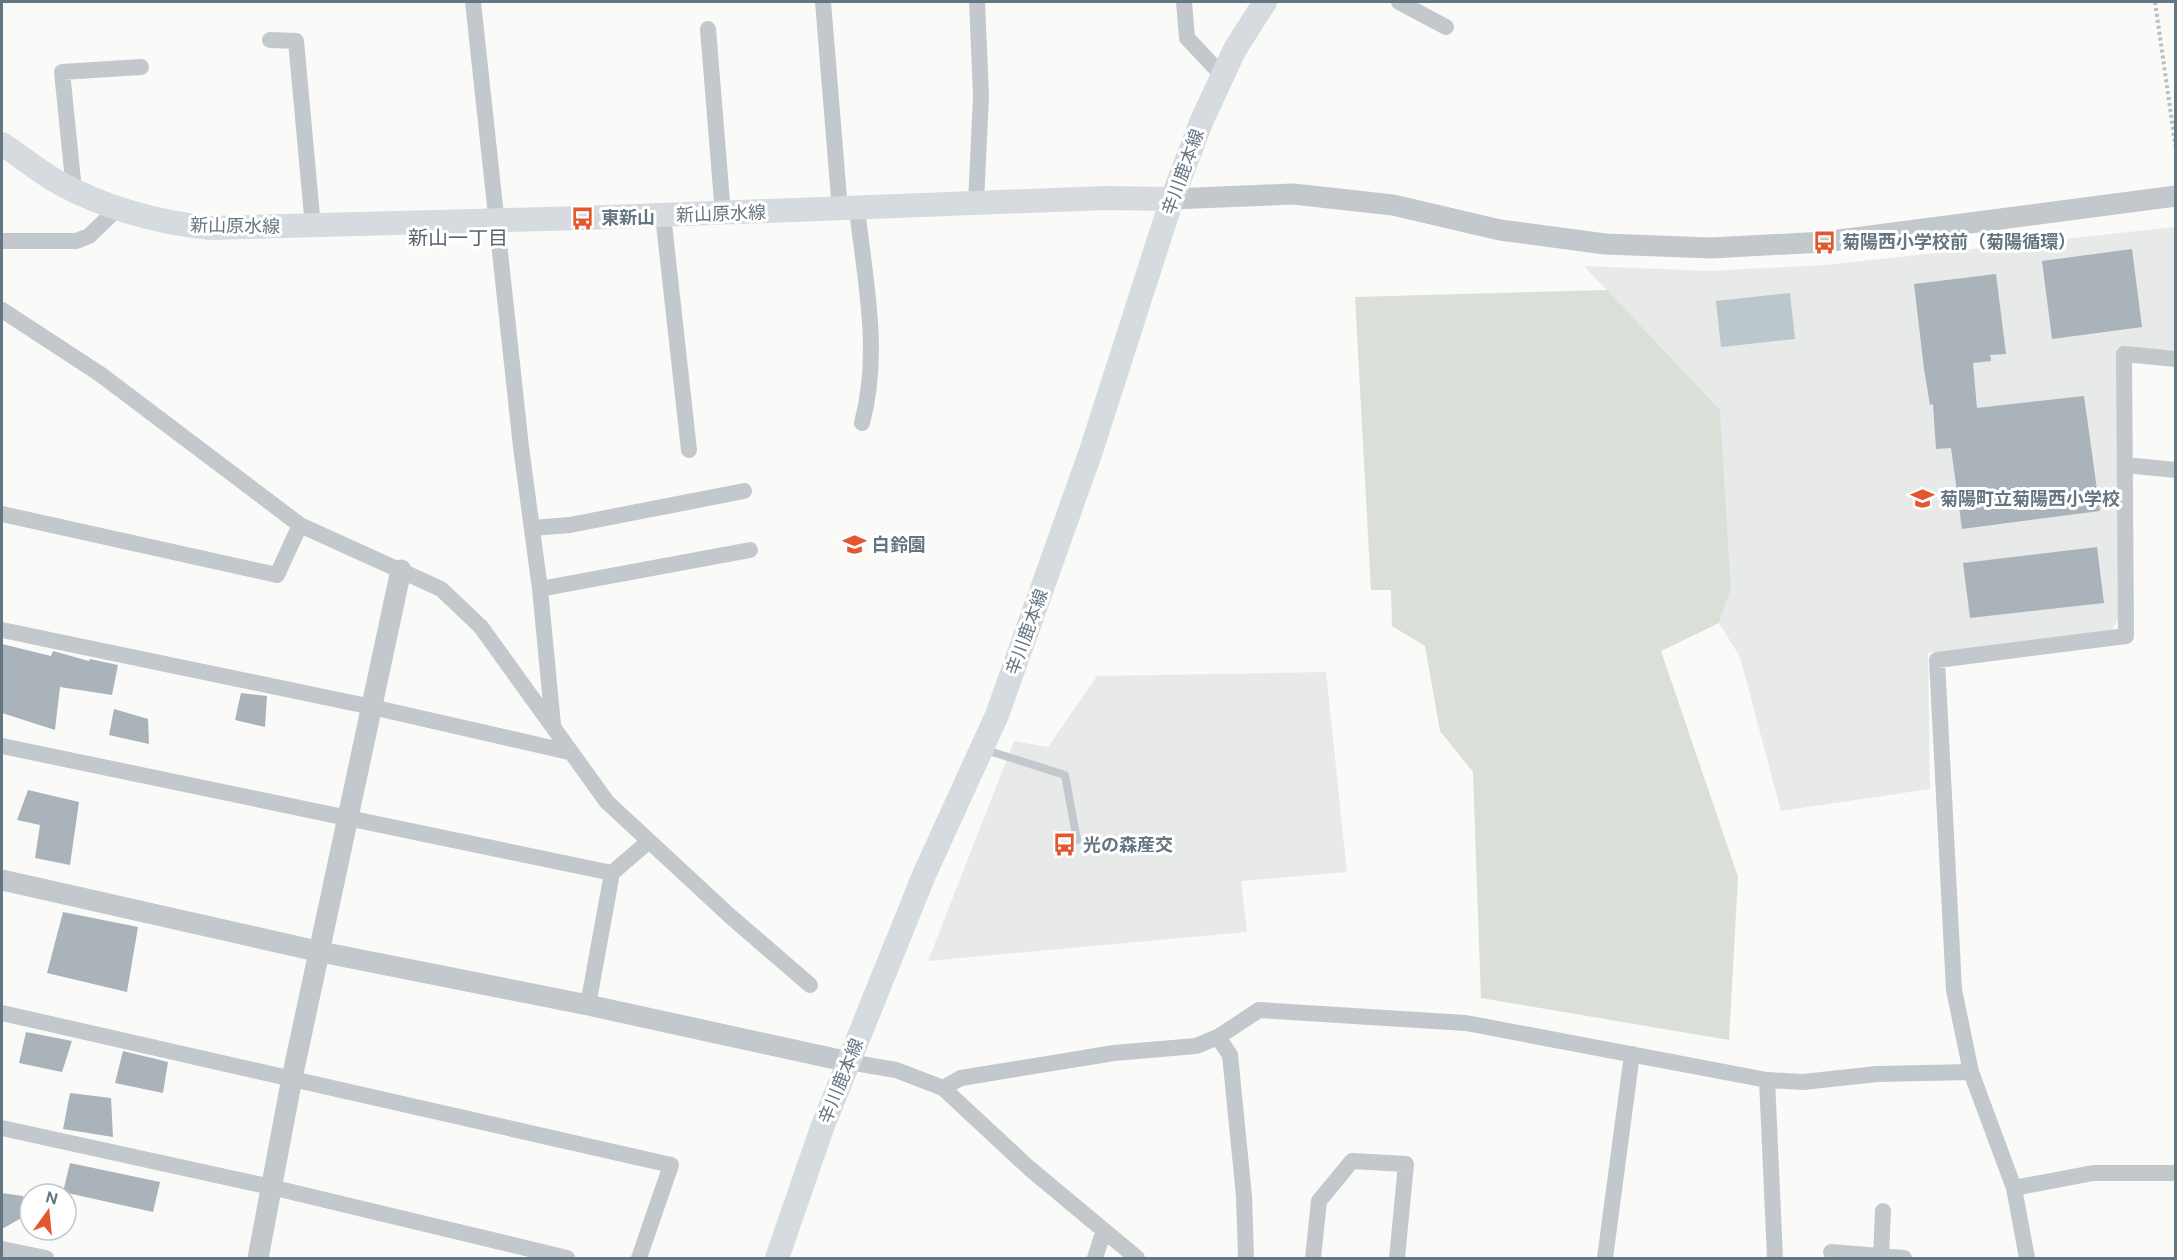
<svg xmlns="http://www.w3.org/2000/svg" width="2177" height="1260" font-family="'DM Sans','Noto Sans JP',sans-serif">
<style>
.built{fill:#e8e9e9}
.green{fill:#dadfd7}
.water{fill:#bbc7cb}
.building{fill:#aab3b9}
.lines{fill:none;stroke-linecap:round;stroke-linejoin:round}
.path{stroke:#bbbfc2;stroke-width:4;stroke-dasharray:3 3;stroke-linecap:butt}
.service{stroke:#c3c8cc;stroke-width:8}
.minor{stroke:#c3c8cc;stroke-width:16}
.tertiary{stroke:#c3c8cc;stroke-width:21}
.secondary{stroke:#d6dbdf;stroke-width:24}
.labels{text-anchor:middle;stroke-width:6;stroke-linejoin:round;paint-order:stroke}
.street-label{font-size:18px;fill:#657683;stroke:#fff}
.poi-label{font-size:18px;font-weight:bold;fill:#657683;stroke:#fff;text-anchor:start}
.neighbourhood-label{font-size:20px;fill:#57646e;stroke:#fff}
</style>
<rect width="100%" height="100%" fill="#fafaf8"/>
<!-- built -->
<path class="built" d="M 2175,227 L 2175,350 L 2117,349 L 2119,619 L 2110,632 L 1928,653 L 1930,789 L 1781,811 L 1740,657 L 1719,623 L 1731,588 L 1720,410 L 1584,266 L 1711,271 L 1825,265 Z
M 1326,672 L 1347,872 L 1241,881 L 1247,932 L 928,961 L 1014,741 L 1048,747 L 1097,676 Z"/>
<!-- green -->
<path class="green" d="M 1607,290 L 1720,410 L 1731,588 L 1719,623 L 1661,651 L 1738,877 L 1729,1040 L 1481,998 L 1473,772 L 1440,731 L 1425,646 L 1392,626 L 1391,590 L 1371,590 L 1355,297 Z"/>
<!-- water -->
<path class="water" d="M 1790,293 L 1795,339 L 1721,347 L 1716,301 Z"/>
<!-- building -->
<path class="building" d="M 2132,249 L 2142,327 L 2052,339 L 2042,261 Z
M 1996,274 L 2006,354 L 1990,355 L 1991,361 L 1973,363 L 1977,408 L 2084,396 L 2100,511 L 1962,529 L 1951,448 L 1936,449 L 1933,404 L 1930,405 L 1924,369 L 1914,284 Z
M 2097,547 L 2104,603 L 1970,618 L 1963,563 Z
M 2,644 L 51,656 L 53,651 L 89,661 L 90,659 L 118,665 L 112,695 L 60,687 L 55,730 L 2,713 Z
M 241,693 L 267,696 L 265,727 L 235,720 Z
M 114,709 L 148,719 L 149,744 L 109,735 Z
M 28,790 L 79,802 L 70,865 L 35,858 L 40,825 L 17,820 Z
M 63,912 L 138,927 L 127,992 L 47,973 Z
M 26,1032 L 72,1041 L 62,1072 L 19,1063 Z
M 123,1051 L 168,1062 L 163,1093 L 115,1083 Z
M 70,1093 L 111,1098 L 113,1137 L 63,1129 Z
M 70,1163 L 160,1182 L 153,1212 L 63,1192 Z
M 2,1193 L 23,1196 L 23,1217 L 2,1229 Z"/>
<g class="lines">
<!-- path -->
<path class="path" d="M 2155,2 L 2176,150"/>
<!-- service -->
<path class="service" d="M 983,749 L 1065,775 L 1077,840"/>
<!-- minor -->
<path class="minor" d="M 473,2 L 521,447 L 540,589 L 553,725
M 823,2 L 840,210
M 1184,2 L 1187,38 L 1222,75
M 1399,2 L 1446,27
M 708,29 L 723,214
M 270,40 L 296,41 L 313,227
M 74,190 L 62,72 L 141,67
M 976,203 L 981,96 L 977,2
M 857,209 C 865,280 881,353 862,423
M 663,215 L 689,450
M 2,241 L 76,241 L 89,236 L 116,210
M 2,310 L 100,374 L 300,525 L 441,589 L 481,627 L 607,802 L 730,916 L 810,985
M 2125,465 L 2176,470
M 2,514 L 277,575 L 300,525
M 532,528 L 570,525 L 744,491
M 540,589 L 750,550
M 2,630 L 372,707 L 569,752
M 2,746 L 612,873
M 588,1005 L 612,873 L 648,842
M 2,1013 L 671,1165 L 639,1258
M 1218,1037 L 1230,1055 L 1244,1196 L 1246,1258
M 849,1062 L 896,1070 L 943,1088 L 1029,1168 L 1137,1258
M 1767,1080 L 1775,1258
M 943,1088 L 961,1078 L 1114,1053 L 1196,1046 L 1218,1037 L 1259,1010 L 1466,1023 L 1767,1080 L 1803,1082 L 1877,1074 L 1971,1072
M 2,1128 L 271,1187 L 567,1258
M 2014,1188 L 2093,1173 L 2176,1173
M 2,1249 L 46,1258
M 1831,1252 L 1904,1258
M 1881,1256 L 1883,1211
M 1095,1258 L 1104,1230
M 1313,1258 L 1319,1201 L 1352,1161 L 1406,1164 L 1397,1258
M 1605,1258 L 1632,1054
M 2027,1258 L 2014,1188 L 1971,1072 L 1954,990 L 1937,660 L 2126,636 L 2124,354 L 2176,359"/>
<!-- tertiary -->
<path class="tertiary" d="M 1172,199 L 1293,194 L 1393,205 L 1500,230 L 1605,244 L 1711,248 L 1824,242 L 2176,196
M 2,880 L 321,952 L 588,1005 L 849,1062
M 258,1258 L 292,1078 L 401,570"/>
<!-- secondary -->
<path class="secondary" d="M 2,144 C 22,157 42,174 63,185 C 110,210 157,222 209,228 L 583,218 L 1105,198 L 1172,199
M 777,1258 L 822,1128 L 924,875 L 997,715 L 1091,451 L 1172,199 L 1202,120 L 1235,49 L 1265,2"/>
</g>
<!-- icons -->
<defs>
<symbol id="bus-bare" viewBox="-9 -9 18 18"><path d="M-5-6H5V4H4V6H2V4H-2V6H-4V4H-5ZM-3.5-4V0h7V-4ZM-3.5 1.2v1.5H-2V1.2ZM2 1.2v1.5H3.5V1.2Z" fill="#e4572e" stroke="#fff" stroke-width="2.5" paint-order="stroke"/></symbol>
<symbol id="school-bare" viewBox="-9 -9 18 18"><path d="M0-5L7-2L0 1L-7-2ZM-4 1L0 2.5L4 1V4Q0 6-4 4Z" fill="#e4572e" stroke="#fff" stroke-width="2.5" paint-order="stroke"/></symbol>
</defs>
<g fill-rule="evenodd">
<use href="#bus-bare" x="566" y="202" width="33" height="33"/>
<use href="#bus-bare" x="1808" y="226" width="33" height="33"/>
<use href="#school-bare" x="1906" y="482" width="33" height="33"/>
<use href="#school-bare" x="838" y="528" width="33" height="33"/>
<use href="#bus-bare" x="1048" y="828" width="33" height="33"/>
</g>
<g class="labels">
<!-- street labels -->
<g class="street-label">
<text transform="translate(1183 172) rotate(-70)" y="6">辛川鹿本線</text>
<text transform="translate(721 214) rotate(-2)" y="6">新山原水線</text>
<text transform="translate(235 226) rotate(1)" y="6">新山原水線</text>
<text transform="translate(1027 632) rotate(-70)" y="6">辛川鹿本線</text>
<text transform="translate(841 1081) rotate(-68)" y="6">辛川鹿本線</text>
</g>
<!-- poi labels -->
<g class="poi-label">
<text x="601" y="224">東新山</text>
<text x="1842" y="248">菊陽西小学校前（菊陽循環）</text>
<text x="1940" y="505">菊陽町立菊陽西小学校</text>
<text x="872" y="551">白鈴園</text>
<text x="1083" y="851">光の森産交</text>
</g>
<!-- neighbourhood labels -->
<g class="neighbourhood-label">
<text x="458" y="245">新山一丁目</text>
</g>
</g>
<!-- border -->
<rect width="2177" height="1260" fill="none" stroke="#657683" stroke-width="6"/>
<!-- north arrow -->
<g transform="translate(48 1212) rotate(15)"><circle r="28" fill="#ffffff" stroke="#c1c8cd" stroke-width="1.5"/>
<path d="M0-4.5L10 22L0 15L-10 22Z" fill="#e4572e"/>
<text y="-9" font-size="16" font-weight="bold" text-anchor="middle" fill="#657683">N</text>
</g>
</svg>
